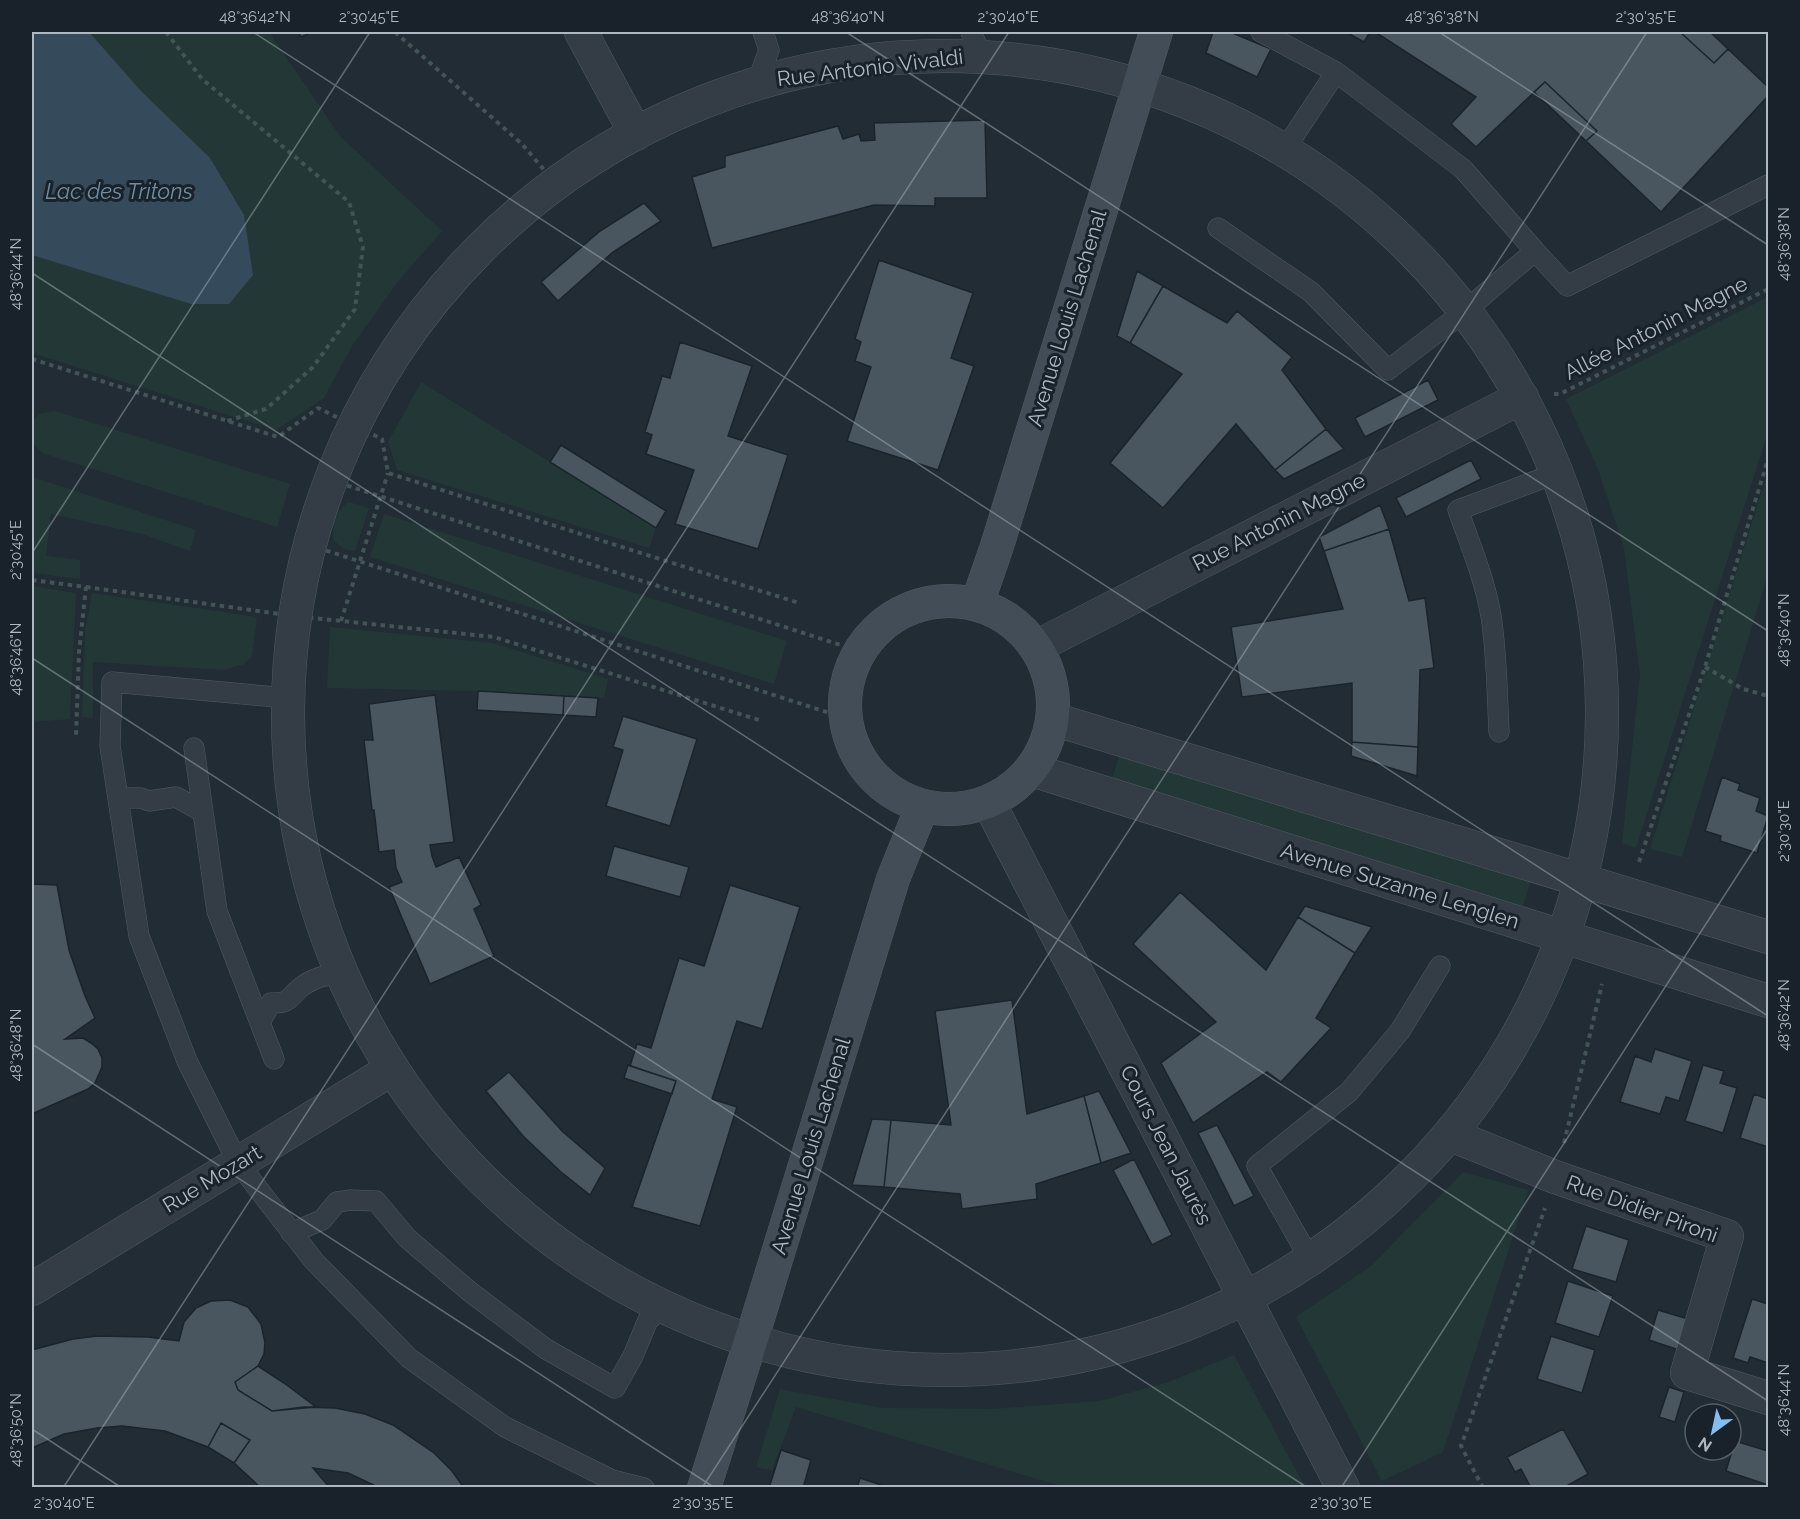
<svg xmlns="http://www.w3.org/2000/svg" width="1800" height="1519" font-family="Raleway,sans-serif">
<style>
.green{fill:#233836}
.water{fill:#354a5b}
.building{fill:#495660;stroke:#1b242c;stroke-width:1.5}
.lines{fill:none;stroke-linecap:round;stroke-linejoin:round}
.lane-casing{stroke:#515b63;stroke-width:21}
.street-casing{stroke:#515b63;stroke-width:34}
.secondary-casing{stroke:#515b63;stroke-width:34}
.path{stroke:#425454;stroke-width:4;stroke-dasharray:4.5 4.5;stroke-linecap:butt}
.lane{stroke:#343d45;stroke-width:20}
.street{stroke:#343d45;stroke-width:33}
.secondary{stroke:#424d58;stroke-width:33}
.ticks{fill:none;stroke:#aeb8c2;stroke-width:1.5;stroke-opacity:0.45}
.labels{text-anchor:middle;stroke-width:6;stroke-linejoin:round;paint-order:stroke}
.street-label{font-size:21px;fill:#aeb8c2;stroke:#19222a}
.water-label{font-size:22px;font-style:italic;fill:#708da5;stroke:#19222a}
.neatline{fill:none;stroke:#aeb8c2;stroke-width:2}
.ticks-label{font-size:15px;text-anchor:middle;fill:#aeb8c2}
</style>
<rect width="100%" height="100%" fill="#212c35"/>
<!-- green -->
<path class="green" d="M 32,32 L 269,32 L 340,136 L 442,231 L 397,283 L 352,346 L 324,398 L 276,430 L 32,353 Z
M 1768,297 L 1768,432 L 1636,848 L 1622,843 L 1640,675 L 1624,548 L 1598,469 L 1566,399 Z
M 421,382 L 656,528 L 649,548 L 397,470 L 388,442 Z
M 55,411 L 290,484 L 277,527 L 42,453 L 32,442 L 32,422 L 39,414 Z
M 1768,471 L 1768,574 L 1682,857 L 1650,849 Z
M 32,477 L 196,530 L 190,551 L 142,534 L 51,514 L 46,556 L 80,560 L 80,579 L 32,573 Z
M 349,502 L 369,508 L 355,551 L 344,549 L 334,541 C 331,527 336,509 349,502 Z
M 384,514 L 787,641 L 774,684 L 370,557 Z
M 32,586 L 76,593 L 70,719 L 32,722 Z
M 92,593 L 257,617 L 252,656 L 244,664 L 224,670 L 93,662 L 93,718 L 82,717 L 85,632 Z
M 330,627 L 493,643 L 608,679 L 604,698 L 478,691 L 327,688 Z
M 1122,745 L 1533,874 L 1521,913 L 1111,783 Z
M 1463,1172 L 1528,1190 L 1443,1452 L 1382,1481 L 1296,1317 L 1371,1266 Z
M 1234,1355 L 1305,1487 L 1064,1487 L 796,1407 L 772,1470 L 756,1467 L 780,1389 L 882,1408 L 993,1409 L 1099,1401 L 1169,1382 Z"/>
<!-- water -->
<path class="water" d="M 32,32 L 89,32 L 141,91 L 210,158 L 244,215 L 253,275 L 229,304 L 191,304 L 32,255 Z"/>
<!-- building -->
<path class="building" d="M 298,32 L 312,32 L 301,37 Z
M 1213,32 L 1230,32 L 1271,49 L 1257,77 L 1206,53 Z
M 1346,32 L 1370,32 L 1364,42 Z
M 1375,32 L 1680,32 L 1714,63 L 1728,49 L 1768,87 L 1768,96 L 1661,212 L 1586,141 L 1597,131 L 1545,82 L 1476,147 L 1451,124 L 1476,97 Z
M 1680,32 L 1710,32 L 1728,49 L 1714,63 Z
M 1545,82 L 1597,131 L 1586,141 L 1534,92 Z
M 985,120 L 987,198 L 935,198 L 935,206 L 874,205 L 712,248 L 692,177 L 725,167 L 725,156 L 838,126 L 843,139 L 859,134 L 861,141 L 875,140 L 874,123 Z
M 644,203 L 661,221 L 613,252 L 558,301 L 541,282 L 600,231 Z
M 879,260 L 973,293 L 951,358 L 974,366 L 938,470 L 847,441 L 871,367 L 855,361 L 861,342 L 855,339 Z
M 1137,271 L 1163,286 L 1130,343 L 1117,336 Z
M 1163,286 L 1227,323 L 1237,311 L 1292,357 L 1282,370 L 1326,429 L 1275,470 L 1236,424 L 1163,508 L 1110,463 L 1182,374 L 1130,343 Z
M 680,342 L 752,366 L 728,436 L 788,455 L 758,549 L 675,524 L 694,470 L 646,454 L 652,435 L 645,432 L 662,376 L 670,378 Z
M 1428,380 L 1438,400 L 1365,437 L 1355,418 Z
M 1326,429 L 1344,449 L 1284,479 L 1275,470 Z
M 561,445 L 666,511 L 656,528 L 550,462 Z
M 1471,460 L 1481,479 L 1406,517 L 1396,498 Z
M 1380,505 L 1389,529 L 1324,551 L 1319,537 Z
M 1389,529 L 1409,601 L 1425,598 L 1434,668 L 1420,670 L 1418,747 L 1352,742 L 1352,683 L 1242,697 L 1231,627 L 1343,609 L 1324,551 Z
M 478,691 L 564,696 L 563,715 L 477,710 Z
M 435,695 L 454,842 L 430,845 L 432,856 L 436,867 L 459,857 L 481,905 L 474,909 L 494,956 L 430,984 L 389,887 L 402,882 L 396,868 L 394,850 L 379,852 L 374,810 L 372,810 L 364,740 L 373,740 L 369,704 Z
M 564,696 L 598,698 L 596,717 L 563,715 Z
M 623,716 L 697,739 L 670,826 L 606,806 L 623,750 L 613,747 Z
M 1352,742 L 1418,747 L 1417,776 L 1351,756 Z
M 1722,777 L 1740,784 L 1738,790 L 1760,798 L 1756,811 L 1768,816 L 1757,853 L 1720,841 L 1721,836 L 1705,831 Z
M 614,846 L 689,867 L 680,897 L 606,876 Z
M 32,884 L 57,885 L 69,950 L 85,996 L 95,1018 L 65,1039 L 83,1038 L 91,1043 L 98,1049 L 102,1058 L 102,1067 L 95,1083 L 88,1089 L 32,1114 Z
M 730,885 L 800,907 L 762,1029 L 737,1021 L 712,1099 L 737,1107 L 700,1226 L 632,1207 L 676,1081 L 630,1066 L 637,1044 L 651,1048 L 679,958 L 704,966 Z
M 1180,892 L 1266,970 L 1298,917 L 1355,953 L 1316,1018 L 1331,1028 L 1281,1082 L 1267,1072 L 1193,1123 L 1161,1063 L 1216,1022 L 1133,944 Z
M 1305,906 L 1372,927 L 1355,953 L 1298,917 Z
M 1012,1000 L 1027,1114 L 1084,1096 L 1101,1163 L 1036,1184 L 1037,1199 L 962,1209 L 960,1194 L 884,1187 L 891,1120 L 951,1125 L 935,1011 Z
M 1655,1049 L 1692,1061 L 1679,1101 L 1666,1097 L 1660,1114 L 1620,1102 L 1635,1056 L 1651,1062 Z
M 628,1065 L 676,1081 L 672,1094 L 624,1078 Z
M 1703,1065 L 1724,1071 L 1720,1083 L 1737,1088 L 1723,1133 L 1685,1121 Z
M 509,1072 L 562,1131 L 605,1168 L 590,1195 L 561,1172 L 523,1136 L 486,1091 Z
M 1099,1091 L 1131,1153 L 1101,1163 L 1084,1096 Z
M 1754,1094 L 1768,1099 L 1768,1147 L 1740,1138 Z
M 872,1119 L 891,1120 L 884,1187 L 852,1185 Z
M 1217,1125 L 1254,1196 L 1234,1206 L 1198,1133 Z
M 1134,1159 L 1172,1235 L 1152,1245 L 1113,1170 Z
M 1586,1226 L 1629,1240 L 1616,1282 L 1572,1269 Z
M 1568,1281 L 1613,1296 L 1599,1337 L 1555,1323 Z
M 1752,1299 L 1768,1304 L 1768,1363 L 1750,1357 L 1748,1363 L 1733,1358 Z
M 230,1300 L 248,1307 L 261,1324 L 265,1343 L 264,1354 L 258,1366 L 235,1382 L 238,1390 L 272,1411 L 304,1407 L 335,1408 L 365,1414 L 393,1425 L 434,1453 L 452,1471 L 464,1488 L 380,1488 L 348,1473 L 313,1468 L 330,1488 L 261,1488 L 234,1463 L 250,1440 L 221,1423 L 208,1447 L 165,1431 L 122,1426 L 97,1428 L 64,1434 L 32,1448 L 32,1350 L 73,1339 L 97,1336 L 148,1337 L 179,1341 L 184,1322 L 196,1308 L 211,1301 Z
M 1658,1310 L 1688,1319 L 1679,1350 L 1649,1340 Z
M 1551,1336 L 1595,1350 L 1582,1393 L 1537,1379 Z
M 258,1366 L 284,1383 L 316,1407 L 272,1411 L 238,1390 L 235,1382 Z
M 1669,1387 L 1684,1392 L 1675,1422 L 1659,1417 Z
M 221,1423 L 250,1440 L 234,1463 L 208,1447 Z
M 1563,1429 L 1588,1474 L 1563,1488 L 1531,1488 L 1521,1469 L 1515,1472 L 1507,1457 Z
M 1735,1441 L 1768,1451 L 1768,1485 L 1726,1471 Z
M 781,1450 L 811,1460 L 803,1488 L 769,1488 Z
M 860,1478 L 890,1488 L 857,1488 Z"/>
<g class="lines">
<defs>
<path id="lane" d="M 971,32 L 982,57
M 1261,32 L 1336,72
M 757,83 L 769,50 L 763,32
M 1218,228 L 1311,292 L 1388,370 L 1465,311 L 1535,251 L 1463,169 L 1336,72 L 1283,152
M 1535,251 L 1567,286 L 1768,185
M 287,698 L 112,682 L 110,746 L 139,936 L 187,1061 L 238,1163 L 314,1261 L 409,1358 L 505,1427 L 612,1480 L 644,1488
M 1499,732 C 1497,693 1497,654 1491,616 C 1485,580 1470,544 1458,510 L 1557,473
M 194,748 L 217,911 L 274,1059
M 118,798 L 141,798 L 149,801 L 176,797 L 203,812
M 260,1022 L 271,1003 C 290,1004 288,998 300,988 C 312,978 326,975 341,973
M 291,1233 L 322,1220 L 337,1202 L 351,1200 L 376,1201 L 407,1238 L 469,1291 L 546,1349 L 615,1388 L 633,1356 L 648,1320 L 664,1307
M 1311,1261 L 1257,1166 L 1349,1092 L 1400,1031 L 1440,966"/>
<path id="street" d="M 581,32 L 636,134
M288 713a657 657 0 1 1 1314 0a657 657 0 1 1-1314 0Z
M 1036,647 L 1522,397
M 1053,719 L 1768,937
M 1032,770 L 1768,1001
M 989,803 L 1343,1488
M 1451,1135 L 1555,1177 L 1727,1236 L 1687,1373 L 1768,1398
M 32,1289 L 392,1069"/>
<path id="secondary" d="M845 705a104 104 0 1 1 208 0a104 104 0 1 1-208 0Z
M 977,604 L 997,546 L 1156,32
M 704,1488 L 758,1318 L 893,879 L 922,807"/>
</defs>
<!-- lane casing -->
<use href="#lane" class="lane-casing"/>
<!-- street casing -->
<use href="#street" class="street-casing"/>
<!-- secondary casing -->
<use href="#secondary" class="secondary-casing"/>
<!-- path -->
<path class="path" d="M 166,32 L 202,79 L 349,202 L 363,247 L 355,309 L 313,367 L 266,409 L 227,421
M 395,32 L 522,144 L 556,184
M 32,359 L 278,437 L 318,408 L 382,439 L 388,473 L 799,603
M 1554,394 L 1560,394 L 1768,289
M 330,480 L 859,651
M 309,545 L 845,718
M 32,580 L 86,587 L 79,652 L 76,736
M 86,587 L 294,616 L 494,637 L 762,721
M 341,621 L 388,473
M 1705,667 L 1743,689 L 1768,696
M 1639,862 L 1705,667 L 1768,459
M 1564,1143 L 1602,984
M 1483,1488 L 1461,1446 L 1545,1208"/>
<!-- lane -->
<use href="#lane" class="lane"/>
<!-- street -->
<use href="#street" class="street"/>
<!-- secondary -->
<use href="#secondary" class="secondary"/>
</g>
<!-- ticks -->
<path class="ticks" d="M 253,32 L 1768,1016M 846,32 L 1768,631M 1439,32 L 1768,245M 32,273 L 1768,1401M 32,553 L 370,32M 32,658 L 1308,1488M 32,1044 L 715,1488M 32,1429 L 122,1488M 63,1488 L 1009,32M 702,1488 L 1647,32M 1341,1488 L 1768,828"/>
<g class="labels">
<!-- street labels -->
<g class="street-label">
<text transform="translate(870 68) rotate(-7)" y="7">Rue Antonio Vivaldi</text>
<text transform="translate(1067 318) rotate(-73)" y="7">Avenue Louis Lachenal</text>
<text transform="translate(1656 328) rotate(-27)" y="7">Allée Antonin Magne</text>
<text transform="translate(1279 522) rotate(-27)" y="7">Rue Antonin Magne</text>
<text transform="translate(1400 886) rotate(17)" y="7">Avenue Suzanne Lenglen</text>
<text transform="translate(1166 1145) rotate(63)" y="7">Cours Jean Jaurès</text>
<text transform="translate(811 1146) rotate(-73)" y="7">Avenue Louis Lachenal</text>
<text transform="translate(212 1179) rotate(-31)" y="7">Rue Mozart</text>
<text transform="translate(1642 1209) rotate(20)" y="7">Rue Didier Pironi</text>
</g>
<!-- water labels -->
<g class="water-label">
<text x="119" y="199">Lac des Tritons</text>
</g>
</g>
<!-- border -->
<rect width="1800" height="1519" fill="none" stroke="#19222a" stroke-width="66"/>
<!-- north arrow -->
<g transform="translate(1713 1432) rotate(213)"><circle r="28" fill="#19222a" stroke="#555e67" stroke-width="1.5"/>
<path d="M0-4.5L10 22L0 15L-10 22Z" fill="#85bdf0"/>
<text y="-9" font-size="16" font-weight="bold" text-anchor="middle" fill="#aeb8c2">N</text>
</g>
<rect x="33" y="33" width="1734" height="1453" class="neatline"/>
<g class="ticks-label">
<text x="255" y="22">48°36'42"N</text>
<text x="369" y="22">2°30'45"E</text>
<text x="848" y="22">48°36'40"N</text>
<text x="1008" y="22">2°30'40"E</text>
<text x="1442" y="22">48°36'38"N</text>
<text x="1646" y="22">2°30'35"E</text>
<text transform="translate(1784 244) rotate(-90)" y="5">48°36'38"N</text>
<text transform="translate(16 274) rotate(-90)" y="5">48°36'44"N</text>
<text transform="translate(16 550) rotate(-90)" y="5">2°30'45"E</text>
<text transform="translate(1784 630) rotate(-90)" y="5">48°36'40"N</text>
<text transform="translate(16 659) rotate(-90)" y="5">48°36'46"N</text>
<text transform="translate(1784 831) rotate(-90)" y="5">2°30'30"E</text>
<text transform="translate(1784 1015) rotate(-90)" y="5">48°36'42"N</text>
<text transform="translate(16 1045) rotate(-90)" y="5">48°36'48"N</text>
<text transform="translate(1784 1400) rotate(-90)" y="5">48°36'44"N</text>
<text transform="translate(16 1430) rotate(-90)" y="5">48°36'50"N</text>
<text x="64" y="1508">2°30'40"E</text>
<text x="703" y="1508">2°30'35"E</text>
<text x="1341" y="1508">2°30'30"E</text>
</g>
</svg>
